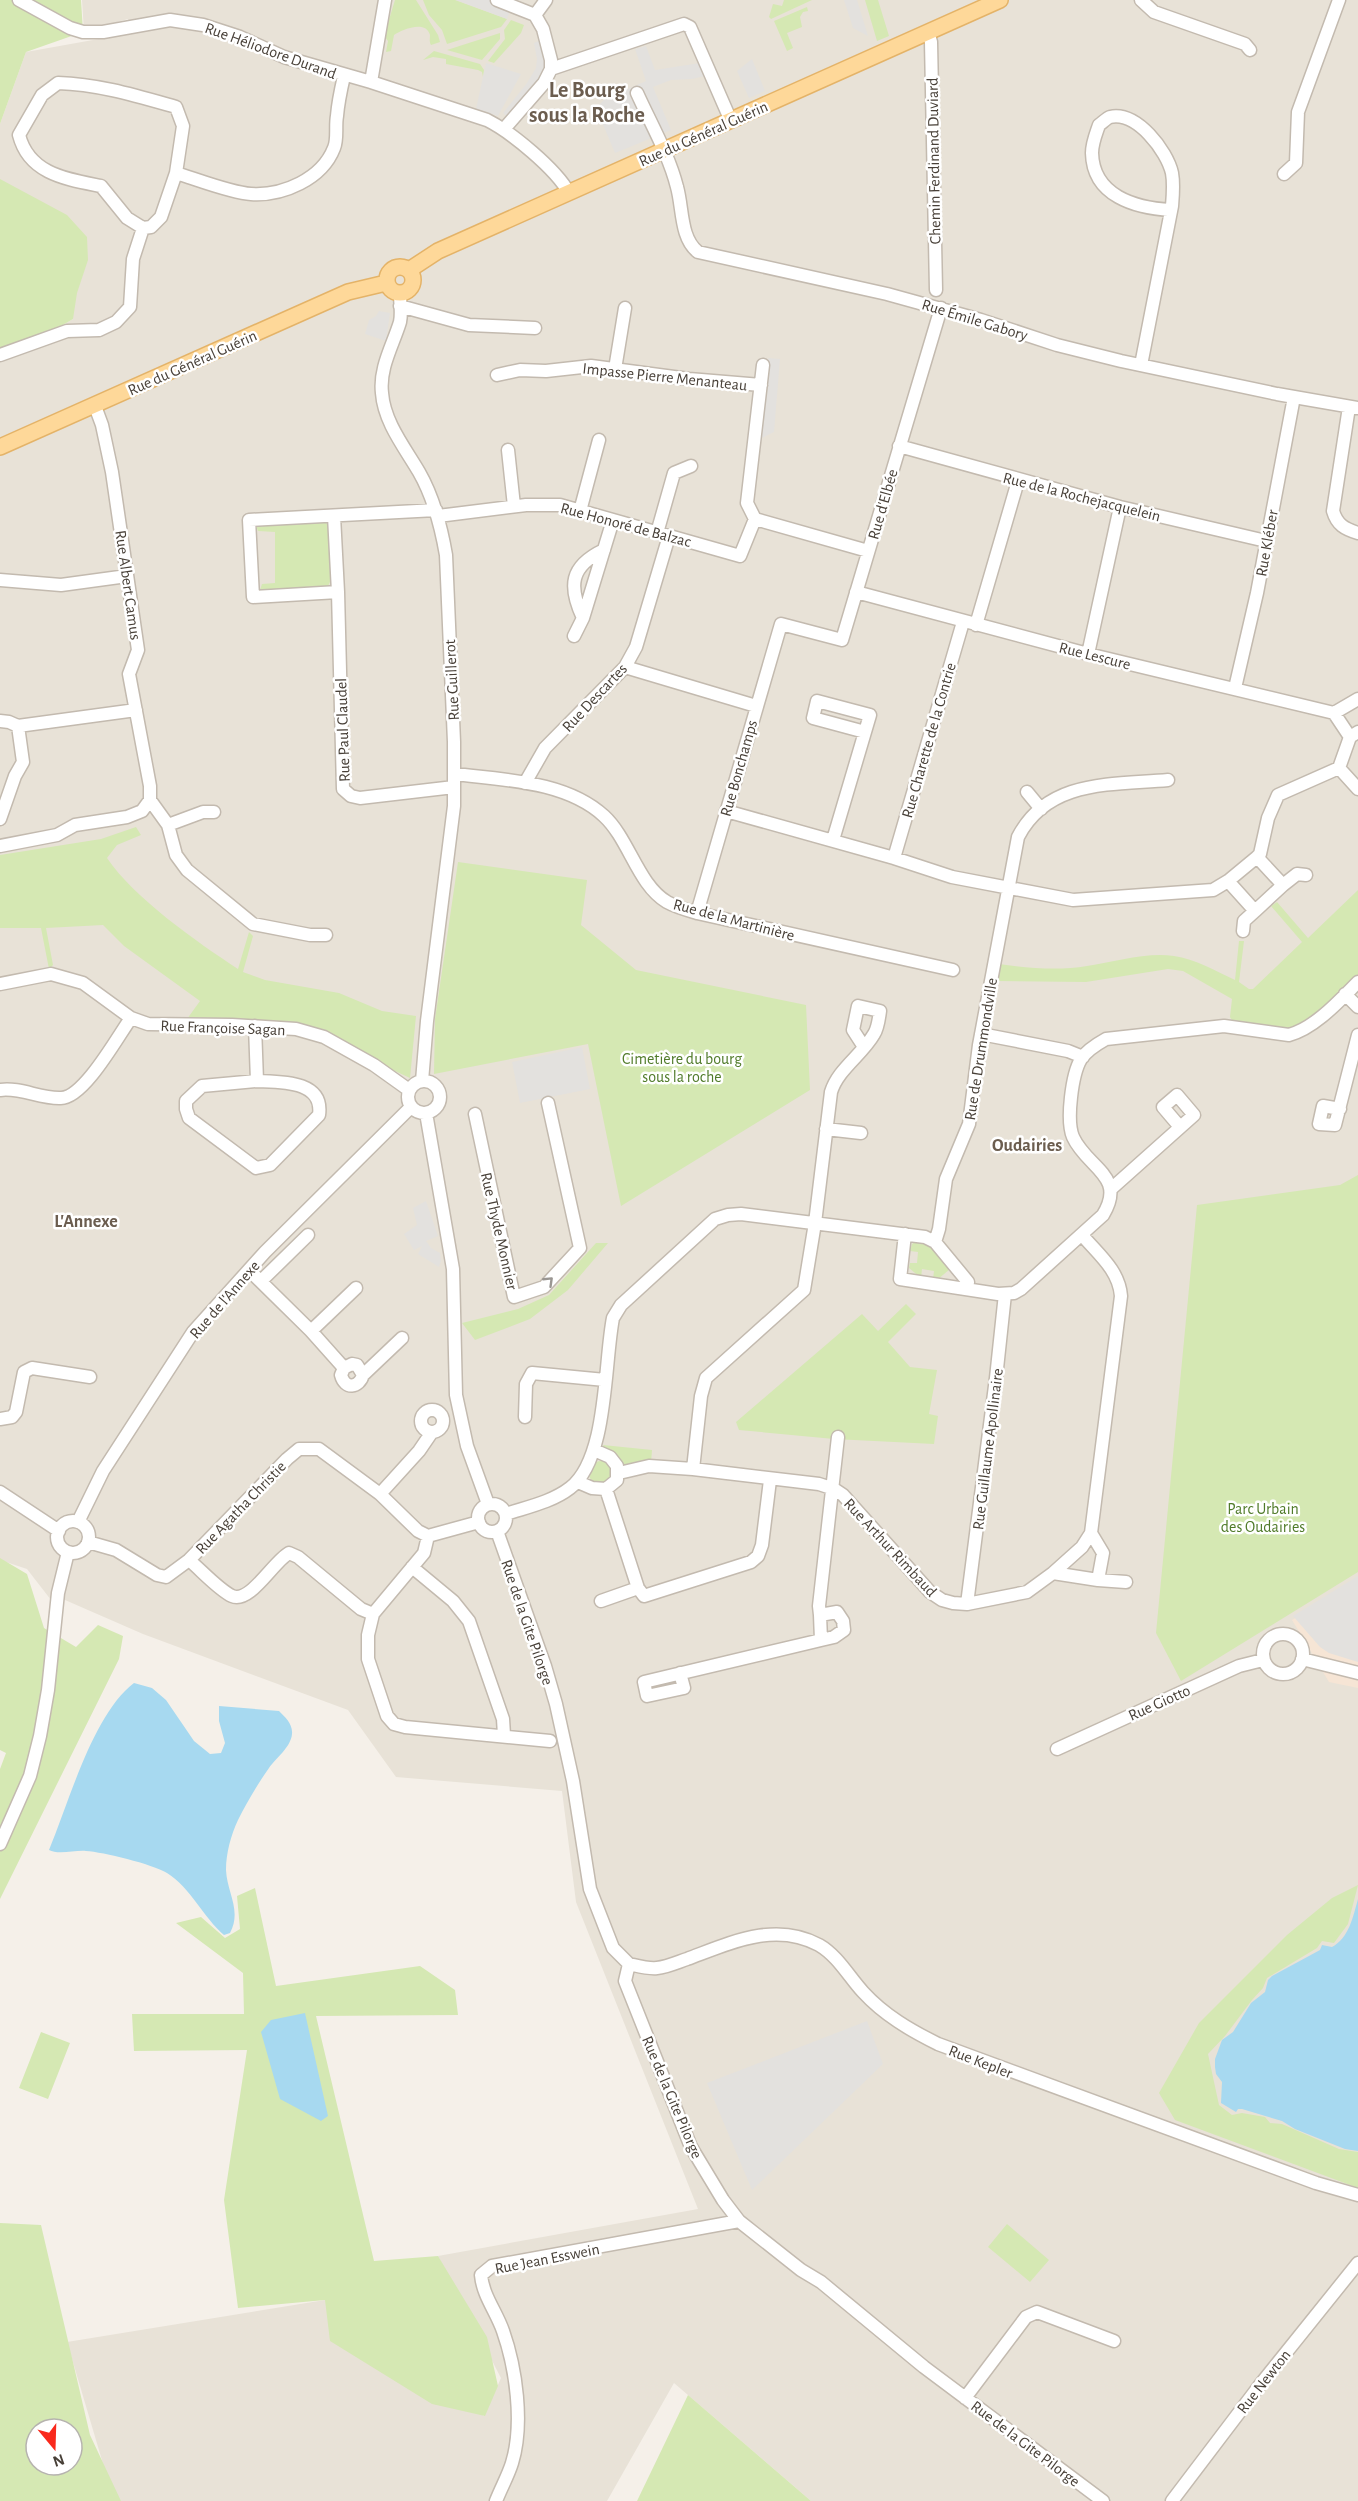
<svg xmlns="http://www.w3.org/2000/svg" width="1358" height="2501" font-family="'Alegreya Sans',sans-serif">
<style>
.residential{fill:#e8e2d7}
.commercial{fill:#f6e5d5}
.green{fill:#d5e8b3;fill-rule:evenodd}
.parking{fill:#e3e1de}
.water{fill:#a7d9f0}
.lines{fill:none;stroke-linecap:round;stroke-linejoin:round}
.minor-casing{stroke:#c3baaf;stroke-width:15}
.major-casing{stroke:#e4b368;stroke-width:18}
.minor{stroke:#fff;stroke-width:12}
.major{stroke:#fed899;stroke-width:15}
.oneway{stroke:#9a9692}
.labels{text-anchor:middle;stroke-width:5;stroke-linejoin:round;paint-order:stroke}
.street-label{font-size:16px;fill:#484038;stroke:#fff}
.park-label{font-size:16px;fill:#507b2a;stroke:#fff}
.neighbourhood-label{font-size:18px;font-weight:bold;fill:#6b5d4f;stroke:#fff}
.district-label{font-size:22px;font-weight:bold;fill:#6b5d4f;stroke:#fff}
</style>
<rect width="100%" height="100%" fill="#f5f0e9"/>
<!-- residential -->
<path class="residential" d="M 82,0 L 1358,0 L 1358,2501 L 811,2501 L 674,2383 L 607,2501 L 114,2501 L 67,2342 L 325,2300 L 484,2416 L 501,2378 L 438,2256 L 698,2209 L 576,1902 L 562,1791 L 396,1777 L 348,1710 L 143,1634 L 65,1600 L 51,1600 L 27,1569 L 0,1560 L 0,362 L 73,319 L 0,201 L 0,124 L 26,52 L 132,33 L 128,19 L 84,31 Z"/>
<!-- commercial -->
<path class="commercial" d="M 1358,1578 L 1358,1688 L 1329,1682 L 1292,1620 Z"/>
<!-- green -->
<path class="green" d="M 0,0 L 81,0 L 83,32 L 26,52 L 0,124 Z
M 395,0 L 416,0 L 438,35 L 440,42 L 431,45 C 429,42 430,38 430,35 C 426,19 401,30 394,35 L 391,51 L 386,52 L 388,41 L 384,36 Z
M 423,0 L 455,0 L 507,19 L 501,27 L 447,44 L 442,30 L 429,15 Z
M 784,0 L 812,0 L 771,19 L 769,17 L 773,4 L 782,6 Z
M 865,0 L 878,0 L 889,36 L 877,41 Z
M 807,7 L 808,11 L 803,12 L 800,17 L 802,27 L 787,33 L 793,48 L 787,51 L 774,21 Z
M 511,20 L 524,25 L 521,33 L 494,63 L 488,61 L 505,39 L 504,30 Z
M 500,33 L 500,39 L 482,60 L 447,50 Z
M 434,51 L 480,64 L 484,70 L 483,77 L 482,72 L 478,70 L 446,64 L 446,59 L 433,57 L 423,60 Z
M 0,179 L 67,215 L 87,237 L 88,260 L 77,293 L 73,319 L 0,362 Z
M 311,520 L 326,522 L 329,529 L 331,580 L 327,588 L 263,592 L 260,590 L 262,584 L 275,583 L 275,532 L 258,531 L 256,526 L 260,522 Z
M 136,827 L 141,835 L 117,845 L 107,858 C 134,898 197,942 238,969 L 249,932 L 253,936 L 243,972 L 265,980 L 339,993 L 382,1011 L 416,1016 L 410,1078 L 382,1065 L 341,1041 L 187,1019 L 200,1001 L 124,946 L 103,925 L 46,928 L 53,965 L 49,969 L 41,928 L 0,928 L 0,855 L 101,839 Z
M 458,862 L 587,880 L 581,925 L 636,970 L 806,1005 L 810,1090 L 621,1206 L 588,1044 L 434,1074 L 435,1019 Z
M 1358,890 L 1358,975 C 1342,991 1311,1026 1289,1028 C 1270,1030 1251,1025 1233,1022 L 1230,1017 L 1232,999 L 1183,971 L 1168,969 L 1086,982 L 996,981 L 999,964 C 1028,968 1058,971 1087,966 C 1115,962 1146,952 1174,956 C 1195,959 1216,971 1235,980 L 1239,941 L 1244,941 L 1239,982 L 1249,989 L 1253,989 L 1302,942 L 1271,906 L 1277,902 L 1308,938 Z
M 1358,1175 L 1358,1572 L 1181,1681 L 1156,1633 L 1197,1205 L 1340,1185 Z
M 917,1241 L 928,1243 L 950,1269 L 937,1280 L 933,1279 L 934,1271 L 922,1269 L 921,1278 L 909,1268 L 910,1263 L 917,1263 L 918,1252 L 910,1251 L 912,1244 Z
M 596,1243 L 608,1243 L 568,1290 L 530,1319 L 475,1340 L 462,1323 L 518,1309 L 549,1295 Z
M 906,1304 L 916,1314 L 888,1342 L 910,1367 L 937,1370 L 929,1414 L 938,1416 L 934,1444 L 834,1439 L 739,1430 L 736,1422 L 862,1314 L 878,1331 Z
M 603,1445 L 652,1450 L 651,1463 L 622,1466 L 607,1452 Z
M589 1473a12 12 0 1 1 24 0a12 12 0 1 1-24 0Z
M 0,1558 L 27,1574 L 44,1628 L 76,1647 L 98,1625 L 123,1636 L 119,1659 L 0,1899 L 0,1769 L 6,1753 L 0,1750 Z
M 1358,1885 L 1348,1924 L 1334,1943 L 1322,1941 L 1317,1948 L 1267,1978 L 1263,1988 L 1252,2000 L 1225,2036 L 1208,2054 L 1219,2105 L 1232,2115 L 1242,2113 L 1265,2117 L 1270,2123 L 1282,2124 L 1339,2149 L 1358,2152 L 1358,2188 L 1175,2120 L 1159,2093 L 1199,2023 L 1287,1935 L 1332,1898 Z
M 255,1888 L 276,1986 L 420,1966 L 455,1990 L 458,2015 L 316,2016 L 374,2261 L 438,2256 L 487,2337 L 498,2386 L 485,2416 L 432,2404 L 330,2341 L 325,2300 L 238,2308 L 224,2200 L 247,2050 L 134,2051 L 132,2014 L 244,2014 L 243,1973 L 176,1923 L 201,1917 L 225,1938 L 240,1929 L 237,1896 Z
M 41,2032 L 70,2043 L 48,2099 L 19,2088 Z
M 0,2223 L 41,2225 L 90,2435 L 121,2501 L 0,2501 ZM 36,2429 L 72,2429 L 72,2465 L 36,2465 Z
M 1007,2224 L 1049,2260 L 1030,2282 L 988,2247 Z
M 688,2395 L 811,2501 L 637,2501 Z"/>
<!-- parking -->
<path class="parking" d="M 456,0 L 497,0 L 512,5 L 507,19 Z
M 844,0 L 857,0 L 868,36 L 853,28 Z
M 546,38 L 551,69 L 512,121 L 503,113 L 527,83 L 536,68 L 537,59 L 534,43 Z
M 646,46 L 655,70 L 700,63 L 705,76 L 692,79 L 671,80 L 653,87 L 671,130 L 615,153 L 596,108 L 605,99 L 646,81 L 635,49 Z
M 752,59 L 765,91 L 749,98 L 737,71 Z
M 486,63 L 521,74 L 498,116 L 476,109 Z
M 379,311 L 390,313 L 386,341 L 365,334 L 369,320 L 376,316 Z
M 769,358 L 780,359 L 774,432 L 762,438 L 755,437 L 763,365 Z
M 582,1047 L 590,1089 L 520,1103 L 512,1062 Z
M 426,1201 L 438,1236 L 426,1241 L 431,1248 L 440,1253 L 441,1261 L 439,1267 L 418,1254 L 422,1246 L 414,1250 L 404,1234 L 417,1225 L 413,1208 Z
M 1358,1576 L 1358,1662 L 1329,1653 L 1320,1647 L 1293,1616 Z
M 867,2021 L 883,2064 L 752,2190 L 707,2083 Z"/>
<!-- water -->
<path class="water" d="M 134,1683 L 152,1688 L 166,1700 L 194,1741 L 210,1754 L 221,1753 L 225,1743 L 219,1721 L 219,1706 L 279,1711 C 285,1717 293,1724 292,1734 C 291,1747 276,1758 269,1768 C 257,1785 247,1802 238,1820 C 231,1835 226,1853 226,1870 C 227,1893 242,1910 230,1933 L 224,1935 C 203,1917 191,1888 167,1873 C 152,1864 103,1852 86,1851 C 75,1850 58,1855 49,1850 C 69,1802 93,1714 134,1683 Z
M 1358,1899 L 1358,2151 L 1345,2149 L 1295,2129 L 1282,2121 L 1242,2109 L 1238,2109 L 1236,2112 L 1221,2103 L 1222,2082 L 1216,2074 L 1215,2067 L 1215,2059 L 1222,2040 L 1233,2032 L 1251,2003 L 1265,1992 L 1268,1980 L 1272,1976 L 1320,1950 L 1322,1945 L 1332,1947 C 1349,1938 1353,1917 1358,1899 Z
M 305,2013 L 328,2116 L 321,2121 L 280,2099 L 261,2032 L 271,2020 Z"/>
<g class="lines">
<defs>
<path id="minor" d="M 19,0 L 70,28 L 83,32 L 103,32 L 170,20 L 203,25 L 240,37 L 284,57 L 371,82 L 487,120 C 511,132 556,169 569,193
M 497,0 L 535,15 L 543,29 L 551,60 L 551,69 L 544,83 L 504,129
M 1141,0 L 1154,12 L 1245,44 L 1250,50
M 535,15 L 546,0
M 928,32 L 931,42 L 936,290
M 551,69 L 684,24 L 690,27 L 731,121
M 371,82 L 385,0
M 58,83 C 98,84 137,96 176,107 L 183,126 L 176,173 L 161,217 L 151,227 L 143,228 L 127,218 L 101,186 C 66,179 29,174 19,135 L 42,95 Z
M 637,93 C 651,124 669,155 677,187 C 683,208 680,238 698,252 L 887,294 L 981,320 L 1057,345 L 1121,361 L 1277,394 L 1358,408
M 176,173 C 196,179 231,193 251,194 C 283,196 322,179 334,148 C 338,139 335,126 337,116 C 338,103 341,89 344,76
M 1284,174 L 1296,163 L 1298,112 L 1339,0
M 400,294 C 400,303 402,313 400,322 C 393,345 379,368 382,393 C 384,422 405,448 419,472 C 434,498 441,526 446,555 L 454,742 L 454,806 L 427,1021 L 422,1081
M 400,306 L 469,325 L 535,328
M 0,355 L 67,331 L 99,330 L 116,322 L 130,307 L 133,259 L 143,228
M 1141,365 L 1172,206 C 1173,194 1174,184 1172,173 C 1167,151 1137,111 1110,117 C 1107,118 1102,123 1099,125 C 1096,134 1092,143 1092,153 C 1093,196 1135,208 1171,210
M 615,369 L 625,308
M 497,375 L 520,370 L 546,371 L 591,366 L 689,379 L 761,385
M 95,406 L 102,425 L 112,472 L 138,650 L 129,674 L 150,786 L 150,800
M 1349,407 L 1333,511 C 1337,525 1345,529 1358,533
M 899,446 L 1120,507 L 1266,541
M 508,450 L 514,506
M 580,511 L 599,440
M 334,516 L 338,592 L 253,597 L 249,520 L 436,510
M 438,516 L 526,505 L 560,505 L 740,556 L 755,519 L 868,551
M 755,519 L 747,503 L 763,365
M 657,533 L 674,473 L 691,466
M 0,580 L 61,585 L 127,576
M 338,592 L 343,789 L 351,796 L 360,798 L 454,787
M 856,592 L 1088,654 L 1334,713
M 583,618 C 568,586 570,566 604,550
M 976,625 L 1018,481
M 574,636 L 583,618 L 613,520
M 1088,654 L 1120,507
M 625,667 L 756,706
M 1235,688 L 1257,593 L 1294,397
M 1358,699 L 1334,713 L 1350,737 L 1358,732
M 0,721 L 9,722 L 18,726
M 1339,768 L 1350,737
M 455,774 C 504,780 566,781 604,816 C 629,839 638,885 667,902 C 676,907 687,910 697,913 L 953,970
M 525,783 L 545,748 L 625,667 L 636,647 L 669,536
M 1027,792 L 1041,809
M 150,800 L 168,825 L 176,855 L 187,870 L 253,924 L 310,935 L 326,935
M 726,811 L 894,858 L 952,877 L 1073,900 L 1213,890 L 1228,881 L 1257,857 L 1283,885 L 1255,911 L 1228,881
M 0,819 L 15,776 L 23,762 L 18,726 L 136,710
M 168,825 L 203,812 L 214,812
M 833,840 L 870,715 L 817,701 L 813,718 L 865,732
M 0,846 L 57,835 L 75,825 L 127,817 L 142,811 L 150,800
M 1257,857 L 1260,854 L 1268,818 L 1278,795 L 1339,768 L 1358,789
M 894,858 L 963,622
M 1283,885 L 1297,874 L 1306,875
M 697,913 L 781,624 L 842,640 L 941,308
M 1243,931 L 1244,921 L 1255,911
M 0,984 L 51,974 L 83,983 L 131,1018 L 148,1024 L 232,1025 L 296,1029 L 324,1037 L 374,1065 L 409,1090
M 1345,994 L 1358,1007
M 255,1026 L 257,1081 L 202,1086 L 186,1101 L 186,1109 L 189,1118 L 256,1168 L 270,1165 L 319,1115 C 324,1080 280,1082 257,1081
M 981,1034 L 1068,1051 L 1083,1057
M408 1097a16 16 0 1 1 32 0a16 16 0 1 1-32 0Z
M 0,1090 C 21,1087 40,1099 61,1098 C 84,1098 118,1036 131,1018
M 1340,1109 L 1323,1106 L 1319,1124 L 1335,1125 L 1358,1035
M 426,1113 L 453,1269 L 456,1395 L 467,1446 L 488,1504
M 475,1114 L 514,1297 L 544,1287 L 580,1248 L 548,1103
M 826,1129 L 861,1133
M 1111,1189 L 1194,1115 L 1177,1095 L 1163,1107 L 1180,1127
M 905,1234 L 900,1279 L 998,1294 L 1014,1293 L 1021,1289 L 1103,1215 C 1127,1176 1087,1168 1073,1137 C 1066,1120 1072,1074 1081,1059 C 1087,1050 1097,1044 1106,1039 L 1224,1026 L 1289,1035 C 1315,1028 1339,1001 1358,982
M 935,1242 L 939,1229 L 946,1179 L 969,1124 L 979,1045 L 1018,837 C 1048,779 1112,785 1168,780
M 249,1270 L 311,1331 L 344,1368 L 341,1375 C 345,1390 359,1388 363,1375 L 357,1365 L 352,1364 L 344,1368
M 261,1281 L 308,1235
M 311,1331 L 356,1288
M 363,1375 L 402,1338
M421 1421a11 11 0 1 1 22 0a11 11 0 1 1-22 0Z
M 525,1417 L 526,1384 L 532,1373 L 605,1380
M 0,1419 L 12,1417 L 16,1412 L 24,1372 L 32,1368 L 90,1377
M 693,1469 L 701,1396 L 706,1378 L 804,1290 L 815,1223 L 831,1092 C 838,1069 862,1055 874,1034 C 878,1028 879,1018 880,1011 L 858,1006 L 853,1030 L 864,1047
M 619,1473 L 649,1466 L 693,1469 L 819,1484 L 834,1489 L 843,1495 L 930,1592 L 942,1600 L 953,1603 L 967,1604 L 1027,1592 L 1053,1573 L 1082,1547 L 1091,1533 L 1121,1296 C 1119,1270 1098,1254 1082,1235
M 578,1482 L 592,1488 L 606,1489 L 617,1480 L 617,1466 L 610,1457 L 594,1450
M 606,1489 L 638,1588 L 644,1596 L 751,1562 L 758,1556 L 762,1545 L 770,1480
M 0,1492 L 59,1531
M 380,1494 L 419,1451 L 432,1432
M478 1518a14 14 0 1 1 28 0a14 14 0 1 1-28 0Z
M 506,1514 C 527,1507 552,1502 570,1488 C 608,1459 604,1363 613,1318 L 621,1305 L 715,1219 L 728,1215 L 741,1214 L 925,1237 L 935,1242 L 968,1282 L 967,1288
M57 1537a16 16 0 1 1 32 0a16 16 0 1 1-32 0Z
M 78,1522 L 103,1471 L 193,1332 L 265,1252 L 411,1107
M 497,1531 L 545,1666 L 556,1704 L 573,1781 L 590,1889 L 613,1948 L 629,1964
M 428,1536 L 424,1553 L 373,1614 L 368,1635 L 368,1659 L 387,1716 L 394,1724 L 405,1727 L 550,1741
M 88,1542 L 116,1550 L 157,1575 L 166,1577 L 189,1560 L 287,1459 L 299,1449 L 319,1449 L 380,1494 L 418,1531 L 428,1536 L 479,1522
M 189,1560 C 201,1570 219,1590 232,1596 C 250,1604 273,1562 289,1553 L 298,1557 L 361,1609 L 373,1614
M 412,1567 L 453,1601 L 469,1621 L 503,1719 L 504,1735
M 1053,1573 L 1098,1580 L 1103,1553 L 1091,1533
M 1098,1580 L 1126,1582
M 601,1601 L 638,1588
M 967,1604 L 996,1378 L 1005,1294
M1263 1654a20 20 0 1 1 40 0a20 20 0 1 1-40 0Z
M 821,1640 L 834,1637 L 844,1630 L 843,1621 L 837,1612 L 820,1615 L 819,1606 L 838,1437
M 1302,1659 L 1358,1673
M 680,1673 L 684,1688 L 647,1696 L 644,1682 L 821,1640 L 820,1615
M 1057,1749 L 1239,1666 L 1263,1660
M 0,1844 L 30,1776 L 40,1736 L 48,1690 L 58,1593 L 68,1552
M 629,1964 C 638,1966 648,1969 657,1968 C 667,1967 678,1962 687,1959 C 730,1943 775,1921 819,1945 C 838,1956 849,1977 863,1992 C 884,2015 910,2030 938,2044 L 1316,2183 L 1358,2195
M 629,1964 L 625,1981 L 691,2147 L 723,2200 L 739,2221 L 801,2270 L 821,2282 L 924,2367 L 1103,2501
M 965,2398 L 1026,2317 L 1037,2312 L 1114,2341
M 496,2501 C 501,2488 508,2476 512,2463 C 524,2424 516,2368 503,2331 C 496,2311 483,2296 481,2275 L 492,2266 L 739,2221
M 1172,2501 L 1260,2385 L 1358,2263"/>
<path id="major" d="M387 280a13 13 0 1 1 26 0a13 13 0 1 1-26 0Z
M 409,270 L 438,251 L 1000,0
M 0,447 L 348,292 L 386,283"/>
</defs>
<!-- minor casing -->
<use href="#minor" class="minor-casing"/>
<!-- major casing -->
<use href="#major" class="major-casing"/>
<!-- minor -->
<use href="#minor" class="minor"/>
<!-- major -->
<use href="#major" class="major"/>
</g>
<!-- one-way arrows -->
<defs><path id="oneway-chevron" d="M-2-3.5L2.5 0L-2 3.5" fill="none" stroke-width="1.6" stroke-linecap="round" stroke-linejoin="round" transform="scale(1.5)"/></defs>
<use class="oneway" href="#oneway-chevron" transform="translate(549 1281) rotate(-44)"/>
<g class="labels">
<!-- street labels -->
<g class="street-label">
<text transform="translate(271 50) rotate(20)" y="6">Rue Héliodore Durand</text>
<text transform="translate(703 133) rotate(-24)" y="6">Rue du Général Guérin</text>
<text transform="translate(933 161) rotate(-91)" y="6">Chemin Ferdinand Duviard</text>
<text transform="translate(975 319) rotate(17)" y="6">Rue Émile Gabory</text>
<text transform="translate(192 362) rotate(-24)" y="6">Rue du Général Guérin</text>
<text transform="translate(665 376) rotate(6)" y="6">Impasse Pierre Menanteau</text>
<text transform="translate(1082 496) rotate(14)" y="6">Rue de la Rochejacquelein</text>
<text transform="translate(882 504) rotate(-74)" y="6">Rue d'Elbée</text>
<text transform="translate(626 524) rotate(15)" y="6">Rue Honoré de Balzac</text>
<text transform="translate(1266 543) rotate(-80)" y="6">Rue Kléber</text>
<text transform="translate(129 585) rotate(82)" y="6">Rue Albert Camus</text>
<text transform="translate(1095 655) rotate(14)" y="6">Rue Lescure</text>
<text transform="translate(451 680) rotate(-93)" y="6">Rue Guillerot</text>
<text transform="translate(594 697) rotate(-47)" y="6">Rue Descartes</text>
<text transform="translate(342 730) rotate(-92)" y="6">Rue Paul Claudel</text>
<text transform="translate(928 740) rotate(-74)" y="6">Rue Charette de la Contrie</text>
<text transform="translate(738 768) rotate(-74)" y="6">Rue Bonchamps</text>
<text transform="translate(734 919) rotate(15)" y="6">Rue de la Martinière</text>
<text transform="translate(223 1027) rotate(2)" y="6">Rue Françoise Sagan</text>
<text transform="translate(980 1049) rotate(-81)" y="6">Rue de Drummondville</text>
<text transform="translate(500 1231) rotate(77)" y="6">Rue Thyde Monnier</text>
<text transform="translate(224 1299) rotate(-49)" y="6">Rue de l'Annexe</text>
<text transform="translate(987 1449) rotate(-83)" y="6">Rue Guillaume Apollinaire</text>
<text transform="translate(240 1507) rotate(-46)" y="6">Rue Agatha Christie</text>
<text transform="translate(891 1547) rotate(47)" y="6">Rue Arthur Rimbaud</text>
<text transform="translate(528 1622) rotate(71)" y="6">Rue de la Gite Pilorge</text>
<text transform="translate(1159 1702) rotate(-24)" y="6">Rue Giotto</text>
<text transform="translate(981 2061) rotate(21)" y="6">Rue Kepler</text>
<text transform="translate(673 2097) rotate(67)" y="6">Rue de la Gite Pilorge</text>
<text transform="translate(547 2258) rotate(-11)" y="6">Rue Jean Esswein</text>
<text transform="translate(1263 2381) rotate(-52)" y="6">Rue Newton</text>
<text transform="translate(1026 2443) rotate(37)" y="6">Rue de la Gite Pilorge</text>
</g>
<!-- park labels -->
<g class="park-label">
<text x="682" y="1064">Cimetière du bourg<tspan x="682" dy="18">sous la roche</tspan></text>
<text x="1263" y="1514">Parc Urbain<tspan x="1263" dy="18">des Oudairies</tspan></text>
</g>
<!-- neighbourhood labels -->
<g class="neighbourhood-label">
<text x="1027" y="1151">Oudairies</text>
<text x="86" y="1227">L'Annexe</text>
</g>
<!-- district labels -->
<g class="district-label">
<text x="587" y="97">Le Bourg<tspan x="587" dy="25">sous la Roche</tspan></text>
</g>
</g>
<!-- north arrow -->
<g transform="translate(54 2447) rotate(161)"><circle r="28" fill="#ffffff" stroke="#b6b3af" stroke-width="1.5"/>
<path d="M0-4.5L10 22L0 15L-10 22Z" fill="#f9291c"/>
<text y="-9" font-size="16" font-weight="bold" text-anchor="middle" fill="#484038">N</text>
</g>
</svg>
